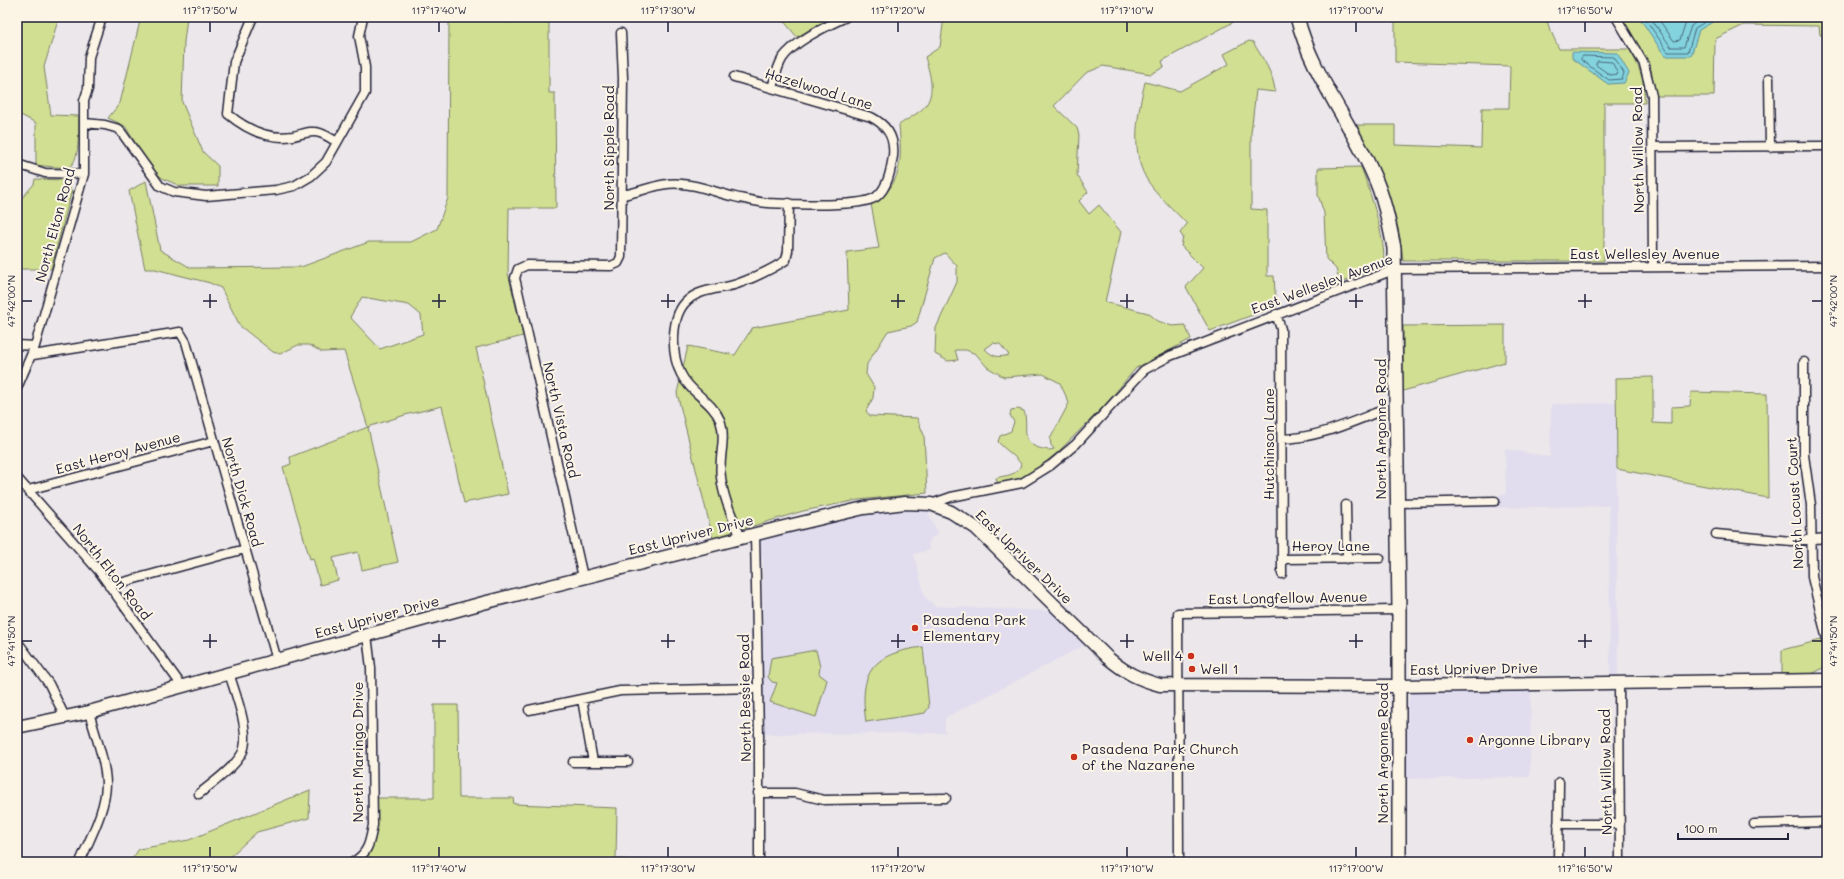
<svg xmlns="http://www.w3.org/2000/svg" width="1844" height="879" font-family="Mali,sans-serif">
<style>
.built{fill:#e1ddee}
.green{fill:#d1df92;stroke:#7a8066;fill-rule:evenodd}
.water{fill:#83d3de;stroke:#5c8c9d}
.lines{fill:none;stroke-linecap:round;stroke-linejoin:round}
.shore{stroke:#49697c;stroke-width:1}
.street-casing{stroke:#22223b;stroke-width:11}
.secondary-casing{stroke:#22223b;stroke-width:15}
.primary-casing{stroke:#22223b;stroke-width:16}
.street{stroke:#fcf5e5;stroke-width:8}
.secondary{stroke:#fcf5e5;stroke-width:12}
.primary{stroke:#fcf5e5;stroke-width:13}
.ticks{fill:none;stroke:#22223b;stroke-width:1.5}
.poi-dot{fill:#c8321e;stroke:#fcf5e5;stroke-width:1.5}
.labels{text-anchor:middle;stroke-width:4;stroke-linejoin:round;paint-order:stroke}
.street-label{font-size:14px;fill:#22223b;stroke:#fcf5e5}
.poi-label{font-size:14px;fill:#22223b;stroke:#fcf5e5;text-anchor:start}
.neatline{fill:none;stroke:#22223b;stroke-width:1.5}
.ticks-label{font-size:10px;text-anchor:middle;fill:#22223b}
</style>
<rect width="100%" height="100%" fill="#ece7ea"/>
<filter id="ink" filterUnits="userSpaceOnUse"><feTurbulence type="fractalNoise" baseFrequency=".025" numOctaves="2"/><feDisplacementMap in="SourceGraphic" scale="8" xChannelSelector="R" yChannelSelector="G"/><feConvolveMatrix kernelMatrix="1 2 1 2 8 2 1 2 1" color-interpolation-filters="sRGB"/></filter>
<g filter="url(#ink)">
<!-- built -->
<path class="built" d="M 1616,403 L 1618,676 L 1610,676 L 1609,506 L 1404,509 L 1404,498 L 1494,497 L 1506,494 L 1505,449 L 1550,457 L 1551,404 Z
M 900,510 L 928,512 L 938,534 L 932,537 L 928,544 L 930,550 L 914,554 L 925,597 L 935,606 L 1049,611 L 1085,645 L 945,718 L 945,733 L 762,734 L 763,561 L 760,554 L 759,538 L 886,511 Z
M 1531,689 L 1530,777 L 1405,779 L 1408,700 L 1412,693 Z"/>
<!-- green -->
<path class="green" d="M 17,17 L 59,17 L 44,67 L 51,115 L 79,116 C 78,128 81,166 67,167 C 57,168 46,166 36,165 L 36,123 L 17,113 Z
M 141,17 L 187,17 L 184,42 L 182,102 L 203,152 L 218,166 L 218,186 L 180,186 L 162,178 L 149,165 L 125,126 L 108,118 L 120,103 Z
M 449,17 L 505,17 L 505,22 L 549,22 L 549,93 L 555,93 L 556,208 L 509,208 L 508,273 L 523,336 L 476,348 L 508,494 L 464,503 L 442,406 L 405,415 L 368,427 L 398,562 L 362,570 L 358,552 L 333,558 L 338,580 L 320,585 L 313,558 L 310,559 L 283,467 L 291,464 L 290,457 L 368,427 L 344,351 L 322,352 L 309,345 L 298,345 L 280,354 L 273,352 L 240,326 L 221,288 L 210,283 L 155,269 L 145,269 L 129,191 L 146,181 L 160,250 L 191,268 L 301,267 L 369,242 L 411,242 L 437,229 L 448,198 ZM 362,297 L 409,305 L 421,315 L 423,334 L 380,349 L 350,317 Z
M 693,17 L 831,17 L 797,37 L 782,19 L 694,21 Z
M 944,17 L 1238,17 L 1237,20 L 1162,61 L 1164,67 L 1151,74 L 1103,66 L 1086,73 L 1054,106 L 1077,128 L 1079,135 L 1077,175 L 1088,192 L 1079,201 L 1089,214 L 1099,205 L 1121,232 L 1105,302 L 1148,313 L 1158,321 L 1172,326 L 1185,325 L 1191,339 L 1136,368 L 1105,405 L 1057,453 L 1034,471 L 1016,480 L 998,485 L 996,478 C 1006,475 1018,476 1021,464 C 1015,455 1005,450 998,442 L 1000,436 L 1011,431 L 1014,422 L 1010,415 L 1011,410 L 1018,409 L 1024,411 C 1029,425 1019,442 1039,448 C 1044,449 1048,451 1054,449 L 1051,445 L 1050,439 L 1069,403 L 1060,383 L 1043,374 L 1004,377 L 987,367 L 976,354 L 966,350 L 955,350 L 958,360 L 948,361 L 935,354 L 936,328 L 957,282 L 957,266 L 945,253 L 935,258 L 917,322 L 911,326 L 888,331 L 867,364 L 866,374 L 874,387 L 873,398 L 866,411 L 870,416 L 917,418 L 924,435 L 927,493 L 858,500 L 803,511 L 713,538 L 677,393 L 688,346 L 735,355 L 752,328 L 849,310 L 847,252 L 879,248 L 871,204 C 903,186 902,159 899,125 C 907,119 920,113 926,105 C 936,91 929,71 925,57 L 940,47 ZM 993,343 L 1000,344 L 1009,355 C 998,358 993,357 985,349 Z
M 1395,17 L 1546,17 L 1549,27 L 1559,49 L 1629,49 C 1640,66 1645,83 1645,103 L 1604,103 L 1604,261 L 1403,261 C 1399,211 1379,169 1357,125 L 1395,125 L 1395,145 L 1481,148 L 1482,108 L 1509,108 L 1510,66 L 1395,62 Z
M 1621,17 L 1827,17 L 1827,35 L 1820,35 L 1819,26 L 1744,25 L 1715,39 L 1714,96 L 1656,96 L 1650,64 Z
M 1249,41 L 1253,42 C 1262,58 1274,73 1275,92 L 1256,90 L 1251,133 L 1251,209 L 1267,210 L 1267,276 L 1274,276 L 1275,292 L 1279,305 L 1210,331 L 1186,287 L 1203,268 L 1181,246 L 1183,237 L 1180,233 L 1187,224 C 1176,212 1153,191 1146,178 C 1130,150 1138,112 1145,82 L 1180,91 L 1229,64 L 1224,54 Z
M 1361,167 C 1367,183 1392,255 1381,267 L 1340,283 L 1336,269 L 1326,259 L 1324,213 L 1318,195 L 1318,168 Z
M 35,179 L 64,180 L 68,182 L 70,189 L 72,190 L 51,269 L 17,269 L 17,204 L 34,184 Z
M 1505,325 L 1505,362 L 1403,391 L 1403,326 Z
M 1653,377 L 1653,423 L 1671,424 L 1671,407 L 1690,406 L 1691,392 L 1767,394 L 1768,498 L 1617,469 L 1616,378 Z
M 1821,640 L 1826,660 L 1823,668 L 1812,674 L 1782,674 L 1782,650 Z
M 923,647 L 929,707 L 925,713 L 866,722 C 858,672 873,653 923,647 Z
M 816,650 L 820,667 L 819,674 L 827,680 L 816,717 L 770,702 L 777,683 L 772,682 L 768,677 L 771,658 Z
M 434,705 L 458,705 L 459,798 L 513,798 L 514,804 L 617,808 L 616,859 L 647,860 L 647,862 L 362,862 C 378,844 376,821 377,798 L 434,798 Z
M 310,790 L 309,818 L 257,832 L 224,862 L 130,862 L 139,849 L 189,840 Z"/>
<!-- water -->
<path class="water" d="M 1639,17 L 1721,17 L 1699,30 L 1691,56 L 1665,56 Z
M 1803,17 L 1827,17 L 1827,22 Z
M 1572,52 L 1617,53 L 1629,73 L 1624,83 L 1608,84 L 1572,58 Z"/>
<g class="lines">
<!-- shore -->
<path class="shore" d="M 1644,17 L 1668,52 L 1688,52 L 1695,28 L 1713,17
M 1650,17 L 1671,47 L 1684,47 L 1691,26 L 1703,17
M 1657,17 L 1674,41 L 1680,40 L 1685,24 L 1691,17
M 1583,56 L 1614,57 L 1624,73 L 1622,79 L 1609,80 L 1581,60 Z
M 1598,61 L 1612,62 L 1618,74 L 1610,75 L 1596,65 Z"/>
<defs>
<path id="street" d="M 253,17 L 234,62 L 228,114 C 246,129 269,140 293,136 C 303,134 311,130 320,133 C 326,135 332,139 337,142
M 1616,17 L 1644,64 L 1652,96 L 1653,267
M 1769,78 L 1770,147
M 772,88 C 775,78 777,68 782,59 C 794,41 827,26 846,17
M 85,123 L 105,125 L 119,129 L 160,186 L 174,192 L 206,196 L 276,190 L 294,186 L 311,176 L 326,162 L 365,93 L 365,67 L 359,36 L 363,17
M 1653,147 L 1827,146
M 17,164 L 45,173 L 84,174
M 622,195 C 642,192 662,181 682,184 C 700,185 717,193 735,197 C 745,199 757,202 768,203 C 790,204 860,208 876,197 C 888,188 891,169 893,156 C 895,137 887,125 871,117 L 734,77
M 1276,314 L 1281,329 L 1282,574
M 17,345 L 35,346
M 33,355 L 180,332 L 186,342 L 277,660
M 1804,362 L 1804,455 L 1811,505 L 1812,577 L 1827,640
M 17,388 L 35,346 L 84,174 L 84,101 L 88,89 L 89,57 L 102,17
M 1282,439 C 1316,438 1347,424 1378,412
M 17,478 L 98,570 L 182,686
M 28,490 L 214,441
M 1397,503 L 1495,501
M 931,504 L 951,497 L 1022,483 L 1051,465 L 1076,444 L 1144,370 L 1170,356 L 1396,269 L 1827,266
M 1346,505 L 1347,559
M 755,534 L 759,736 L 759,862
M 1716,534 L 1791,541 L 1827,538
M 741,538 C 733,518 723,498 721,477 C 718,458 727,439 720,420 C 712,401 690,393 681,374 C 671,355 670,315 688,300 C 700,289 722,289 737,284 C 753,278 771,270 786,260 L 788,251 L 789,203
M 1282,559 L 1380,558
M 583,577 L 515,278 L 518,269 L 527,265 L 611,266 L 618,263 L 621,257 L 623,78 L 621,33
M 109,586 L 245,549
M 17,641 L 49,684 L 65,717
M 1619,682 L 1620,862
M 582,699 L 593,762
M 529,710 L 620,691 L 758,688
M 573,762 L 628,762
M 758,793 L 795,793 L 824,800 L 946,798
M 199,794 C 211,784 241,763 244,748 C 249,728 235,693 229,673
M 1558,824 L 1620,824
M 1754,824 L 1827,822
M 80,862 C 90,838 106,810 106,783 C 105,759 95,735 89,712
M 353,862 C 369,853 370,841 373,825 L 371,668 L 367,635
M 1179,862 L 1178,613 L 1399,610
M 1558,862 L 1559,782"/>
<path id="secondary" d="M 17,727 L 89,712 L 483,603 L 780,528 L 864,508 L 905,503 L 931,504 L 951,512 L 976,528 L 1108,658 C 1126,673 1138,679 1160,685 L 1399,686 L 1827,680"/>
<path id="primary" d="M 1297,17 C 1311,73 1350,121 1373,174 C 1384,197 1389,223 1394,248 L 1399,610 L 1399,862"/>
</defs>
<!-- street casing -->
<use href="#street" class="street-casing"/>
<!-- secondary casing -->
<use href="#secondary" class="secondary-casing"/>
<!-- primary casing -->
<use href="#primary" class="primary-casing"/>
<!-- street -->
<use href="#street" class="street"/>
<!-- secondary -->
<use href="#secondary" class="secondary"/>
<!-- primary -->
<use href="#primary" class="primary"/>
</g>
</g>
<!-- ticks -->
<path class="ticks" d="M 210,22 L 210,32M 439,22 L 439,32M 668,22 L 668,32M 898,22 L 898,32M 1127,22 L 1127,32M 1356,22 L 1356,32M 1585,22 L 1585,32M 210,294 L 210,308M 439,294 L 439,308M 668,294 L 668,308M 898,294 L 898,308M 1127,294 L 1127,308M 1356,294 L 1356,308M 1585,294 L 1585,308M 22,301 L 32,301M 203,301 L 217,301M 432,301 L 446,301M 661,301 L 675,301M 891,301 L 905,301M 1120,301 L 1134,301M 1349,301 L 1363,301M 1578,301 L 1592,301M 1812,301 L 1822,301M 210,634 L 210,648M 439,634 L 439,648M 668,634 L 668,648M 898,634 L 898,648M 1127,634 L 1127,648M 1356,634 L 1356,648M 1585,634 L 1585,648M 22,641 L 32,641M 203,641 L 217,641M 432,641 L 446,641M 661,641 L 675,641M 891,641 L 905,641M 1120,641 L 1134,641M 1349,641 L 1363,641M 1578,641 L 1592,641M 1812,641 L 1822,641M 210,847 L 210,857M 439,847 L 439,857M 668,847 L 668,857M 898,847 L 898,857M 1127,847 L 1127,857M 1356,847 L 1356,857M 1585,847 L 1585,857"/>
<!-- markers -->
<g class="poi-dot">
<circle cx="915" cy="628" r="4"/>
<circle cx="1191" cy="656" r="4"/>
<circle cx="1192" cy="669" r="4"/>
<circle cx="1470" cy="740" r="4"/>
<circle cx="1074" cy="757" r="4"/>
</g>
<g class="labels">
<!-- street labels -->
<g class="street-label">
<text transform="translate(819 89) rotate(17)" y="5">Hazelwood Lane</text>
<text transform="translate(609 148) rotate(-90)" y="5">North Sipple Road</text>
<text transform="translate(1638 150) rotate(-91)" y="5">North Willow Road</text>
<text transform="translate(55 225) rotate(-75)" y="5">North Elton Road</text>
<text x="1645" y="259">East Wellesley Avenue</text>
<text transform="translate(1322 284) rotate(-20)" y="5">East Wellesley Avenue</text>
<text transform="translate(561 420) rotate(77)" y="5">North Vista Road</text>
<text transform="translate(1381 429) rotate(-90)" y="5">North Argonne Road</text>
<text transform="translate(1269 444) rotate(-90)" y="5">Hutchinson Lane</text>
<text transform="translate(118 453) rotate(-15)" y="5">East Heroy Avenue</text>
<text transform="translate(242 492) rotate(74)" y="5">North Dick Road</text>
<text transform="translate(1795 503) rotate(-93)" y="5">North Locust Court</text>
<text transform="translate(691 535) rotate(-14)" y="5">East Upriver Drive</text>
<text x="1331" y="551">Heroy Lane</text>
<text transform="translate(1024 557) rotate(44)" y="5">East Upriver Drive</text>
<text transform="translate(112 572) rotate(52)" y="5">North Elton Road</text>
<text transform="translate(1288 598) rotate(-1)" y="5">East Longfellow Avenue</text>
<text transform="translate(377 617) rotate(-15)" y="5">East Upriver Drive</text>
<text transform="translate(1474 669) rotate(-1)" y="5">East Upriver Drive</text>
<text transform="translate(745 698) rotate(-91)" y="5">North Bessie Road</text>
<text transform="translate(358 752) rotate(-90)" y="5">North Maringo Drive</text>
<text transform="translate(1383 753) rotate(-90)" y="5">North Argonne Road</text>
<text transform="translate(1606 772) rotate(-91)" y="5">North Willow Road</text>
</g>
<!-- poi labels -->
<g class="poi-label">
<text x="923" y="625">Pasadena Park<tspan x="923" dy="16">Elementary</tspan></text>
<text x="1183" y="661" text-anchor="end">Well 4</text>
<text x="1200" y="674">Well 1</text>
<text x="1478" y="745">Argonne Library</text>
<text x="1082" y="754">Pasadena Park Church<tspan x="1082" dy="16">of the Nazarene</tspan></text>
</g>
</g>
<!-- margin -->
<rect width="1844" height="879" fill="none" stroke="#fcf5e5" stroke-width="44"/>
<!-- scale -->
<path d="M1678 833v6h110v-6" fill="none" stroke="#22223b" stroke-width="2"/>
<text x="1684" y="833" font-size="12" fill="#22223b" stroke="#fcf5e5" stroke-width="3" paint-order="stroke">100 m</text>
<rect x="22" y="22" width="1800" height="835" class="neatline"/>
<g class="ticks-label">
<text x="210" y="14">117°17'50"W</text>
<text x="439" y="14">117°17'40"W</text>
<text x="668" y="14">117°17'30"W</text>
<text x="898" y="14">117°17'20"W</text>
<text x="1127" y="14">117°17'10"W</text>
<text x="1356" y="14">117°17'00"W</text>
<text x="1585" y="14">117°16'50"W</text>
<text transform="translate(11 301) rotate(-90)" y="4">47°42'00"N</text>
<text transform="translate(1833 301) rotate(-90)" y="4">47°42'00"N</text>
<text transform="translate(11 641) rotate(-90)" y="4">47°41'50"N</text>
<text transform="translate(1833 641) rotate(-90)" y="4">47°41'50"N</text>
<text x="210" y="872">117°17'50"W</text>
<text x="439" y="872">117°17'40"W</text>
<text x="668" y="872">117°17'30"W</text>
<text x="898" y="872">117°17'20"W</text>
<text x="1127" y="872">117°17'10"W</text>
<text x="1356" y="872">117°17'00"W</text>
<text x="1585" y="872">117°16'50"W</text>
</g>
</svg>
